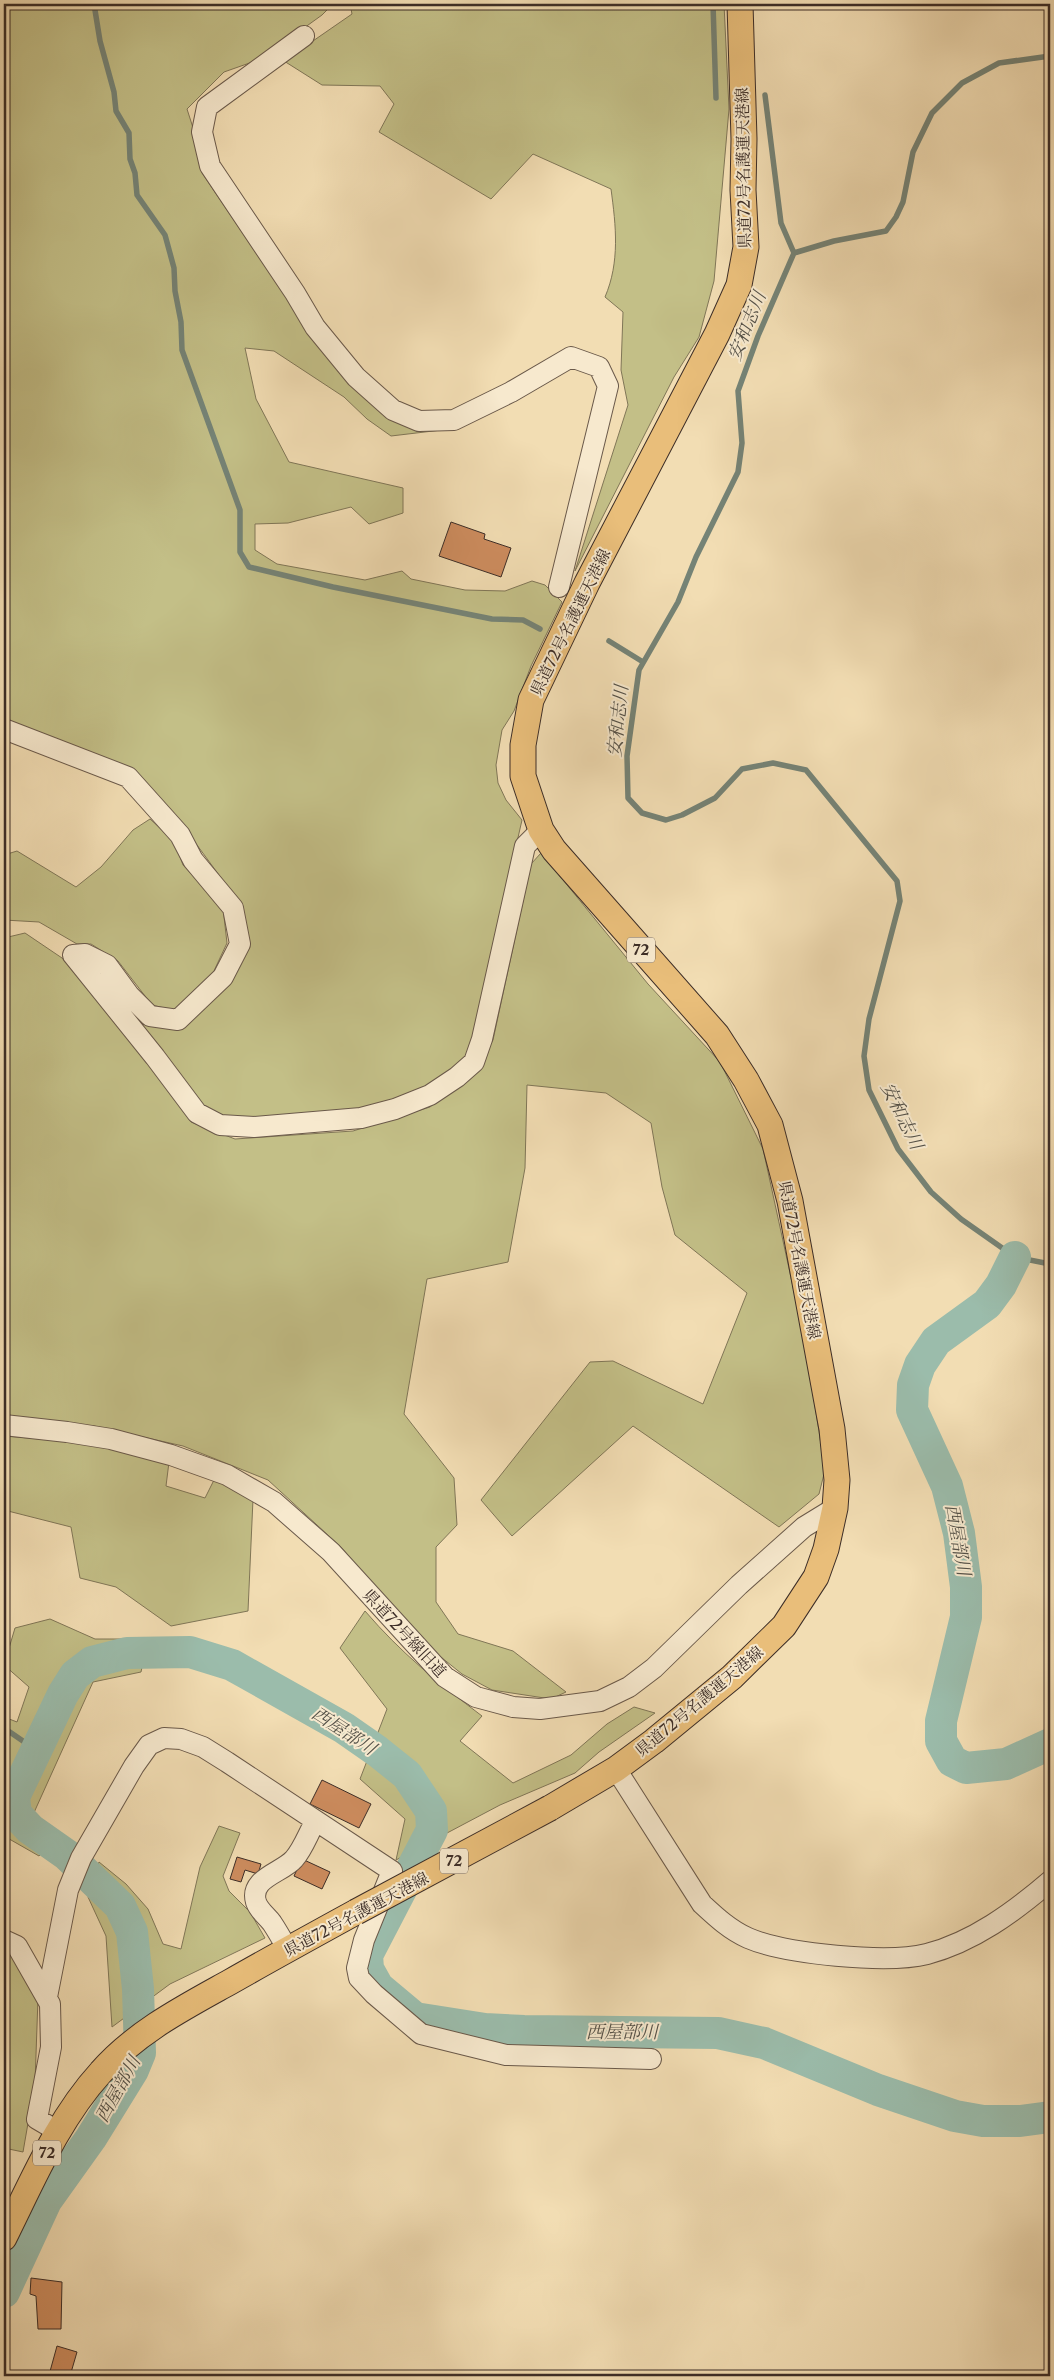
<svg xmlns="http://www.w3.org/2000/svg" width="1054" height="2380" font-family="'Libre Caslon Text','Noto Serif JP',serif">
<style>
.green{fill:#c3bf87;stroke:#807657}
.lines{fill:none;stroke-linecap:round;stroke-linejoin:round}
.stream{stroke:#758376;stroke-width:5.5}
.river{stroke:#9bbcab;stroke-width:32}
.building{fill:#cd8c5e;stroke:#3c2d27}
.minor-casing{stroke:#6a594a;stroke-width:22}
.major-casing{stroke:#3c2d27;stroke-width:27}
.minor{stroke:#f7e9ce;stroke-width:20}
.major{stroke:#e9be7a;stroke-width:25}
.major-bridge-casing{stroke:#3c2d27;stroke-width:27;stroke-linecap:butt}
.major-bridge{stroke:#e9be7a;stroke-width:25}
.labels{text-anchor:middle;stroke-width:4;stroke-linejoin:round;paint-order:stroke}
.shield{fill:#f7e9ce;stroke:#746559;stroke-width:1}
.shield-label{font-size:15px;font-weight:bold;fill:#3c2d27}
.street-label{font-size:16px;fill:#3c2d27;stroke:#f7e9ce}
.water-label{font-size:18px;font-style:italic;fill:#545148;stroke:#f7e9ce}
</style>
<rect width="100%" height="100%" fill="#f2ddb3"/>
<filter id="stains"><feTurbulence type="fractalNoise" baseFrequency=".004" numOctaves="4"/><feColorMatrix values="0 0 0 0 .2 0 0 0 0 .09 0 0 0 0 .02 0 0 0 .5 -.17"/></filter>
<radialGradient id="worn" r=".72"><stop offset=".6" stop-color="#630" stop-opacity="0"/><stop offset="1" stop-color="#630" stop-opacity=".3"/></radialGradient>
<!-- green -->
<path class="green" d="M 6,4 L 333,4 L 322,15 L 261,59 L 224,72 L 187,109 L 195,134 L 202,173 L 267,269 L 383,411 L 403,425 L 450,429 L 391,436 L 367,419 L 344,397 L 274,351 L 245,348 L 256,399 L 289,462 L 403,488 L 403,513 L 369,524 L 351,507 L 288,523 L 255,524 L 255,550 L 277,564 L 365,580 L 402,571 L 411,579 L 465,590 L 505,591 L 532,581 L 545,585 L 562,602 L 531,666 L 514,711 L 502,730 L 496,765 L 498,783 L 506,800 L 522,820 L 469,1053 L 462,1064 L 431,1087 L 360,1110 L 258,1118 L 225,1116 L 205,1109 L 85,960 L 181,1028 L 247,952 L 227,886 L 197,845 L 154,796 L 4,720 L 4,25 L 6,20 Z
M 350,4 L 724,4 L 729,109 L 714,281 L 699,337 L 674,377 L 575,571 L 628,405 L 621,370 L 623,312 L 605,297 C 620,262 616,226 611,189 L 533,154 L 491,199 L 379,132 L 394,104 L 380,86 L 322,85 L 284,61 L 352,14 Z
M 150,819 L 174,841 L 183,865 L 223,908 L 227,943 L 212,975 L 176,1011 L 152,1005 L 118,961 L 91,944 L 77,944 L 39,922 L 4,920 L 4,855 L 17,851 L 76,887 L 101,867 L 133,830 Z
M 541,853 L 648,984 L 720,1062 L 763,1149 L 805,1342 L 825,1470 L 819,1494 L 779,1527 L 633,1426 L 512,1536 L 481,1500 L 590,1362 L 613,1361 L 703,1404 L 747,1293 L 675,1235 L 662,1187 L 651,1123 L 606,1093 L 527,1085 L 525,1168 L 508,1262 L 427,1279 L 404,1414 L 454,1478 L 457,1525 L 436,1547 L 436,1602 L 458,1634 L 513,1651 L 566,1692 L 551,1699 L 492,1690 L 462,1674 L 421,1641 L 341,1547 L 268,1480 L 183,1446 L 94,1426 L 4,1418 L 4,938 L 25,933 L 62,958 L 161,1076 L 191,1122 L 235,1139 L 353,1131 L 430,1107 L 478,1067 L 493,1040 L 531,864 Z
M 4,1436 L 78,1442 L 169,1462 L 166,1486 L 205,1498 L 215,1478 L 253,1499 L 248,1611 L 171,1626 L 116,1587 L 80,1578 L 71,1527 L 4,1510 Z
M 365,1611 C 401,1653 437,1682 482,1716 L 460,1741 L 513,1783 L 571,1755 L 607,1724 L 634,1707 L 655,1713 L 599,1752 L 575,1773 L 500,1805 L 396,1860 L 405,1819 L 360,1779 L 387,1709 L 340,1648 Z
M 50,1619 L 95,1639 L 148,1639 L 141,1672 L 93,1682 L 32,1817 L 56,1839 L 39,1856 L 4,1836 L 4,1717 L 17,1722 L 29,1687 L 4,1665 L 15,1628 Z
M 219,1826 L 240,1833 L 223,1876 L 229,1891 L 250,1912 L 265,1938 L 170,1984 L 112,2027 L 106,1936 L 88,1897 L 99,1862 L 126,1884 L 148,1909 L 163,1944 L 181,1949 L 200,1867 Z
M 4,1949 L 11,1953 L 38,1998 L 35,2083 L 23,2152 L 4,2148 Z"/>
<g class="lines">
<!-- stream -->
<path class="stream" d="M 94,4 L 100,41 L 114,92 L 116,111 L 129,133 L 130,159 L 135,173 L 137,195 L 165,235 L 174,268 L 175,291 L 181,322 L 182,350 L 240,510 L 240,552 L 249,567 L 333,587 L 492,619 L 523,620 L 540,629
M 713,4 L 716,98
M 1050,56 L 999,63 L 962,83 L 932,113 L 913,152 L 903,202 L 896,217 L 886,231 L 834,241 L 794,253 L 758,336 L 738,391 L 742,443 L 738,472 L 696,557 L 678,602 L 639,670 L 627,756 L 628,798 L 642,813 L 666,820 L 682,815 L 715,798 L 742,769 L 773,763 L 806,770 L 897,881 L 900,901 L 869,1019 L 864,1056 L 869,1090 L 898,1149 L 931,1192 L 961,1219 L 1015,1257 L 1050,1264
M 765,95 L 781,223 L 794,253
M 609,641 L 643,662
M 4,1728 L 36,1750"/>
<!-- river -->
<path class="river" d="M 1015,1257 L 1001,1285 L 987,1304 L 936,1341 L 920,1365 L 913,1385 L 912,1410 L 947,1486 L 959,1533 L 966,1587 L 966,1617 L 941,1721 L 941,1741 L 952,1761 L 966,1768 L 1006,1764 L 1050,1744
M 4,2292 L 46,2201 L 91,2138 L 133,2070 L 140,2053 L 138,1989 L 132,1932 L 120,1906 L 67,1855 L 30,1829 L 16,1814 L 14,1797 L 63,1694 L 75,1675 L 92,1662 L 127,1653 L 190,1652 L 232,1665 L 344,1728 L 377,1751 L 407,1775 L 431,1811 L 432,1830 L 367,1955 L 368,1969 L 378,1987 L 415,2018 L 485,2029 L 524,2031 L 718,2033 L 764,2043 L 878,2090 L 955,2116 L 983,2121 L 1020,2121 L 1050,2117"/>
</g>
<!-- building -->
<path class="building" d="M 451,522 L 485,534 L 484,539 L 511,548 L 501,577 L 439,556 Z
M 322,1780 L 371,1804 L 359,1828 L 310,1804 Z
M 237,1857 L 261,1864 L 258,1874 L 245,1870 L 241,1882 L 230,1879 Z
M 302,1859 L 330,1872 L 322,1889 L 294,1876 Z
M 31,2278 L 62,2282 L 61,2329 L 38,2329 L 36,2296 L 30,2294 Z
M 57,2346 L 77,2352 L 70,2376 L 49,2375 Z"/>
<g class="lines">
<defs>
<path id="minor" d="M 304,36 L 207,107 L 202,132 L 210,166 L 295,293 L 315,327 L 356,377 L 393,410 L 419,421 L 454,420 L 511,392 L 571,357 L 599,367 L 608,386 L 559,587
M 4,729 L 128,777 L 180,835 L 193,860 L 233,908 L 240,944 L 223,977 L 178,1020 L 150,1016 L 129,995 L 107,965 L 85,954 L 73,955
M 73,955 L 155,1057 L 197,1113 L 220,1125 L 254,1127 L 361,1118 L 395,1109 L 430,1095 L 457,1077 L 474,1062 L 482,1039 L 525,846 L 541,830
M 4,1425 L 67,1432 L 111,1439 L 171,1455 L 227,1475 L 274,1502 L 331,1552 L 445,1677 L 476,1697 L 513,1707 L 540,1709 L 600,1701 L 629,1687 L 654,1668 L 739,1585 L 804,1527 L 835,1508
M 616,1769 L 702,1904 C 716,1917 730,1930 748,1938 C 785,1954 887,1964 927,1954 C 973,1942 1014,1912 1050,1881
M 4,1940 L 17,1946 L 50,2004 L 51,2047 L 37,2119 L 59,2132
M 288,1950 C 283,1941 278,1932 272,1923 C 267,1916 259,1911 256,1902 C 249,1878 282,1873 294,1859 C 303,1849 308,1834 315,1822
M 47,1997 L 68,1890 L 81,1858 L 134,1766 L 149,1745 L 164,1738 L 181,1739 L 203,1747 L 227,1762 L 392,1871 L 364,1940 L 357,1968 L 359,1978 L 374,1994 L 421,2034 L 506,2055 L 651,2059"/>
<path id="major" d="M 550,1808 L 616,1769 L 654,1741 L 732,1677 L 784,1626 L 816,1577 L 826,1549 L 835,1508 L 837,1480 L 832,1429 L 790,1201 L 770,1125 L 746,1080 L 717,1035 L 554,850 L 541,830 L 523,776 L 523,745 L 531,700 L 587,583 L 717,334 L 739,285 L 746,247 L 743,190 L 744,139 L 740,4
M 4,2238 C 32,2182 58,2119 101,2072 C 136,2032 185,2007 230,1982 C 272,1958 314,1935 356,1912"/>
</defs>
<!-- minor casing -->
<use href="#minor" class="minor-casing"/>
<!-- major casing -->
<use href="#major" class="major-casing"/>
<!-- minor -->
<use href="#minor" class="minor"/>
<!-- major -->
<use href="#major" class="major"/>
<defs>
<path id="major-bridge" d="M 356,1912 L 550,1808"/>
</defs>
<!-- major-bridge casing -->
<use href="#major-bridge" class="major-bridge-casing"/>
<!-- major-bridge -->
<use href="#major-bridge" class="major-bridge"/>
</g>
<g class="labels">
<!-- shield labels -->
<g class="shield">
<rect x="627" y="937.5" width="28" height="25" rx="4"/>
<rect x="440" y="1848.5" width="28" height="25" rx="4"/>
<rect x="33" y="2140.5" width="28" height="25" rx="4"/>
</g>
<g class="shield-label">
<text x="641" y="955">72</text>
<text x="454" y="1866">72</text>
<text x="47" y="2158">72</text>
</g>
<!-- street labels -->
<g class="street-label">
<text transform="translate(743 168) rotate(-91)" y="6">県道72号名護運天港線</text>
<text transform="translate(570 622) rotate(-64)" y="6">県道72号名護運天港線</text>
<text transform="translate(800 1260) rotate(79)" y="6">県道72号名護運天港線</text>
<text transform="translate(405 1633) rotate(47)" y="6">県道72号線旧道</text>
<text transform="translate(699 1701) rotate(-40)" y="6">県道72号名護運天港線</text>
<text transform="translate(356 1914) rotate(-28)" y="6">県道72号名護運天港線</text>
</g>
<!-- water labels -->
<g class="water-label">
<text transform="translate(747 326) rotate(-68)" y="6">安和志川</text>
<text transform="translate(618 721) rotate(-84)" y="6">安和志川</text>
<text transform="translate(902 1116) rotate(64)" y="6">安和志川</text>
<text transform="translate(958 1540) rotate(80)" y="6">西屋部川</text>
<text transform="translate(344 1731) rotate(33)" y="6">西屋部川</text>
<text x="622" y="2038">西屋部川</text>
<text transform="translate(118 2089) rotate(-61)" y="6">西屋部川</text>
</g>
</g>
<!-- margin -->
<rect width="1054" height="2380" fill="none" stroke="#f2ddb3" stroke-width="20"/>
<rect x="5" y="5" width="1044" height="2370" fill="none" stroke="#3c2d27" stroke-width="2.5"/>
<rect x="10" y="10" width="1034" height="2360" fill="none" stroke="#3c2d27"/>
<rect width="100%" height="100%" filter="url(#stains)"/>
<rect width="100%" height="100%" fill="url(#worn)"/>
</svg>
